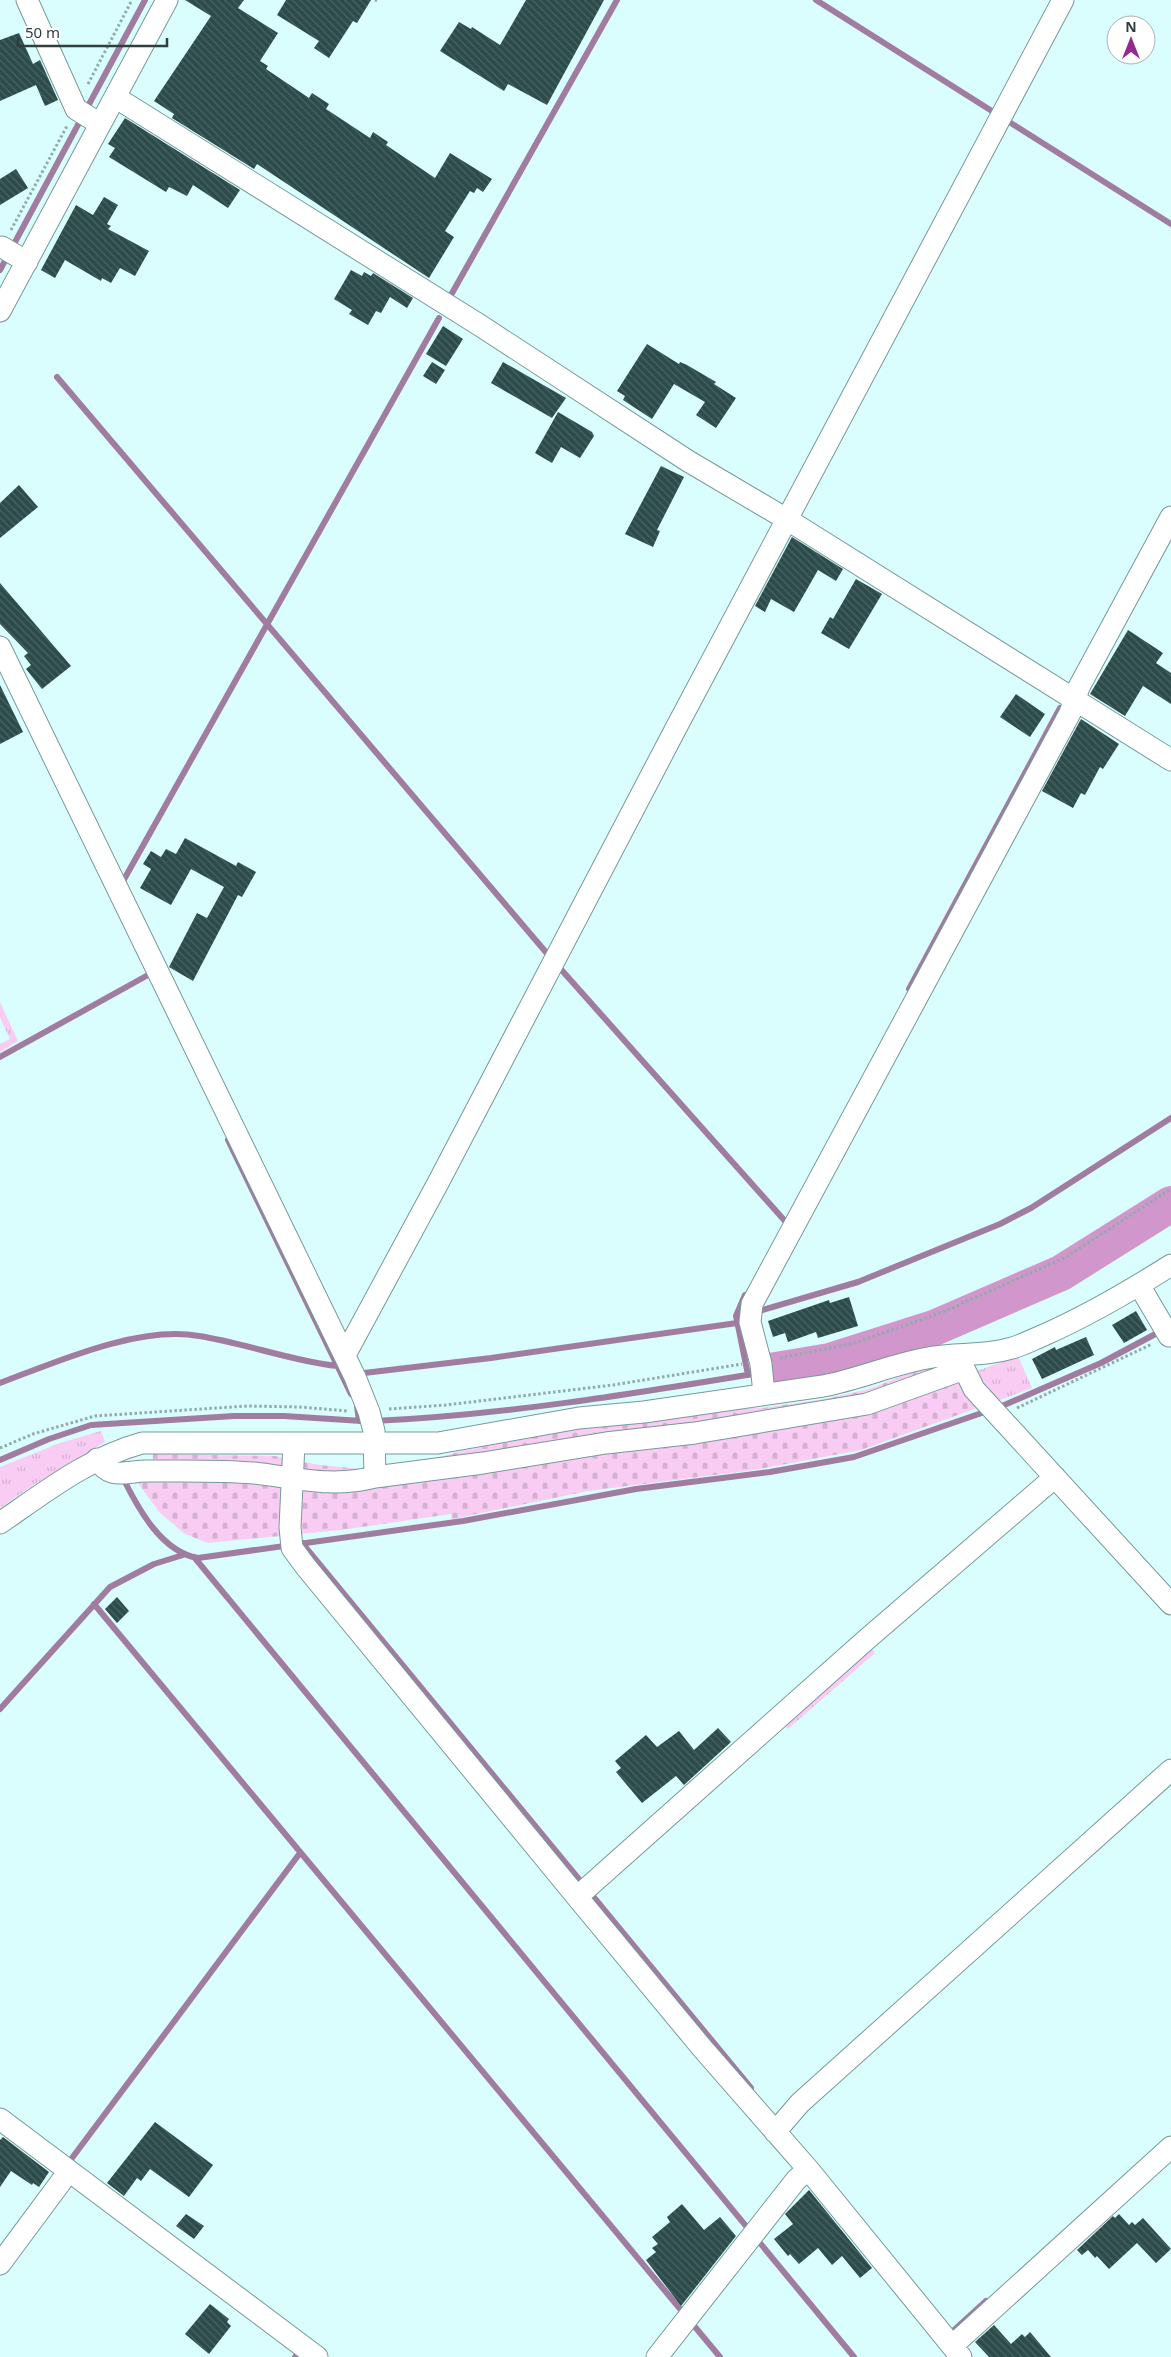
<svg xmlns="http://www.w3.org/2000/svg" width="1171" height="2357" font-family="'Noto Sans',sans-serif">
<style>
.grass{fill:url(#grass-tufts)}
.cemetery{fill:url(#cemetery-stones)}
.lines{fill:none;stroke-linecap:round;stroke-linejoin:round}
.stream{stroke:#a17ca1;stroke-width:6}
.river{stroke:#d196cb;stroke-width:36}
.building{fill:url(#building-back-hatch)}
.minor-casing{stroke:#789999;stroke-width:23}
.path{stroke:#91abab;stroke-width:3;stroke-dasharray:2.5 2.5;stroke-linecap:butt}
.minor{stroke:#fff;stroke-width:21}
</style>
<defs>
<pattern id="grass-tufts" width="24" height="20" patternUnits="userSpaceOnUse" patternTransform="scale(1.25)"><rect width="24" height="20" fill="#f9ccf4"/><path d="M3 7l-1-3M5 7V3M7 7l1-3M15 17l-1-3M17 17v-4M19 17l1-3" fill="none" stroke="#d6b0d2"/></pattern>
<pattern id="cemetery-stones" width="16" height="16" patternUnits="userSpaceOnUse" patternTransform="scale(1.25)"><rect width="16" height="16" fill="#f9ccf4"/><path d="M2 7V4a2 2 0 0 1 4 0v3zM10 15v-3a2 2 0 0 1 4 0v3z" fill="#d6b0d2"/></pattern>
<pattern id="building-back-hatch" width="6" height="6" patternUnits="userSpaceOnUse" patternTransform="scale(1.25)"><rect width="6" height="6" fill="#2c4b4b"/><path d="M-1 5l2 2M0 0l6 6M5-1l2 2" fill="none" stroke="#4a6363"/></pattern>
</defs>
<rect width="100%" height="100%" fill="#dafdfd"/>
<!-- grass -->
<path class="grass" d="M 0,1002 L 18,1041 L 0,1052 L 0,1044 L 10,1039 L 0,1018 Z
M 1018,1356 L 1032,1388 L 995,1402 L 977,1384 L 977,1371 Z
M 101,1431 L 105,1442 L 35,1484 L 0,1508 L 0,1467 L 60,1443 Z
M 867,1643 L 875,1653 L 788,1729 L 781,1720 Z"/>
<!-- cemetery -->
<path class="cemetery" d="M 943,1366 L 962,1378 L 980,1407 L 861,1450 L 754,1470 L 588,1491 L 452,1519 L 451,1514 L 341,1530 L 208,1543 L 185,1534 L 160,1513 L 137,1482 L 152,1481 L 153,1454 L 275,1456 L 319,1465 L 361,1469 L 408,1465 L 462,1451 L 559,1432 L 732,1409 L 762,1408 L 825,1399 L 869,1389 L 915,1371 Z"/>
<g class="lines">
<!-- stream -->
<path class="stream" d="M 816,0 L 1171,224
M 0,270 L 145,0
M 451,295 L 617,0
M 57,377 L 550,957 L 785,1221
M 122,883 L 439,318
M 909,989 L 1060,708
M 0,1057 L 148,975
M 228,1140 L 351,1394
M 745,1295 L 736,1316 L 748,1375
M 756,1312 L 858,1282 L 1000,1224 L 1031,1208 L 1171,1118
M 364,1373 L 491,1358 L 737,1323
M 0,1383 C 56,1362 139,1325 199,1336 C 245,1343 291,1361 337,1366
M 357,1406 L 359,1421
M 374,1421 C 503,1415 632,1394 759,1373
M 0,1460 L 49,1439 L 91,1425 L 234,1416 L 284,1416 L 362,1421
M 124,1480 C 139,1510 162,1552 198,1558 L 463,1521 L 636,1489 L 770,1472 L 854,1457 L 1002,1406 L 1101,1363 L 1161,1331
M 302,1543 L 751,2088
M 194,1557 L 854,2357
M 94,1604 L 720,2357
M 0,1709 L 110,1587 L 154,1564 L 183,1555
M 69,2162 L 300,1853
M 952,2332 L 986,2301
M 295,2357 L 296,2356"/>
<!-- river -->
<path class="river" d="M 770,1371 L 830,1361 L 934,1328 L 1061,1273 L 1171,1204"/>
</g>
<!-- building -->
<path class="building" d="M 185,0 L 244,0 L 238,8 L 278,33 L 260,61 L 268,66 L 266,69 L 309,98 L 312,93 L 329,104 L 326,109 L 370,138 L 373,132 L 388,142 L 386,145 L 435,178 L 450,153 L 492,179 L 483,192 L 477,188 L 474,193 L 470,191 L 445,231 L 454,237 L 429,278 L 257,164 L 254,169 L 172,118 L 174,114 L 154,101 L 211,16 Z
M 286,0 L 371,0 L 357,23 L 353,21 L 329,58 L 314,48 L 319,41 L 277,15 Z
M 526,0 L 604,0 L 547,105 L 508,84 L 504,91 L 440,51 L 459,22 L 471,29 L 472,27 L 500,45 Z
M 19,33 L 33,64 L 40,60 L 58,100 L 45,106 L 36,85 L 0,101 L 0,40 Z
M 125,118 L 240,190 L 228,208 L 193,185 L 187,196 L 169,187 L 166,192 L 109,157 L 115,148 L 108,144 Z
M 16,169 L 28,188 L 0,205 L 0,179 Z
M 104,197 L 118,205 L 107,224 L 111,226 L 108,229 L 149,251 L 135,276 L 120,268 L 111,283 L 102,278 L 101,281 L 65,260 L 55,278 L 41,270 L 76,205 L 93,215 Z
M 351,270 L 362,276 L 364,272 L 371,276 L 373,273 L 413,298 L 407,308 L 390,297 L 381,313 L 376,311 L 368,325 L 349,314 L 352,310 L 334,299 Z
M 443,326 L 463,339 L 446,366 L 426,354 Z
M 647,344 L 679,364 L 680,362 L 687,365 L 716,382 L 714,384 L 736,398 L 716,428 L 696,415 L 705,402 L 674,384 L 652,419 L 623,400 L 625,396 L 617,391 Z
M 432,362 L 445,370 L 436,384 L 423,376 Z
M 503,362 L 566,398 L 552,418 L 491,383 Z
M 558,412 L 592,432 L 594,436 L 580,458 L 561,447 L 552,463 L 535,453 Z
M 661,466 L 684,477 L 657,530 L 660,531 L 653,547 L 625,534 Z
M 19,485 L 38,507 L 0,538 L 0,503 Z
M 792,537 L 843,569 L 836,581 L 818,570 L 794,612 L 771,599 L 765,612 L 755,606 Z
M 856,579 L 882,594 L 849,649 L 821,633 L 830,617 L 833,619 Z
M 0,583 L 71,666 L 42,689 L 26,669 L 31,665 L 24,656 L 28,653 L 0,624 Z
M 1128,630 L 1163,653 L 1156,663 L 1171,673 L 1171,704 L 1143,686 L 1125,716 L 1090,694 Z
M 0,685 L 23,732 L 0,744 Z
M 1016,694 L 1045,714 L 1030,737 L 1000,717 Z
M 1081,719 L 1119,744 L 1103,769 L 1100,767 L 1085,795 L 1081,793 L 1073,808 L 1042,791 Z
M 185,838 L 236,866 L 238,862 L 256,872 L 242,897 L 238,895 L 193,981 L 169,967 L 197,913 L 207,918 L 224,887 L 191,869 L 171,905 L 140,888 L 151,869 L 143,864 L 151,851 L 161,857 L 166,849 L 176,854 Z
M 849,1297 L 858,1326 L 818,1338 L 816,1332 L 788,1342 L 785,1333 L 773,1337 L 768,1321 L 829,1300 L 830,1303 Z
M 1136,1311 L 1147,1330 L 1124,1343 L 1112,1325 Z
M 1086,1337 L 1094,1355 L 1042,1379 L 1032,1359 L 1055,1347 L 1056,1350 Z
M 117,1597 L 129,1611 L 117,1623 L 105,1609 Z
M 718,1728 L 731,1742 L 684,1785 L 676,1776 L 642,1803 L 616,1772 L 621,1768 L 615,1761 L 646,1735 L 657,1747 L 679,1731 L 694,1750 Z
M 155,2122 L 213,2165 L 189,2197 L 150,2169 L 141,2181 L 137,2178 L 124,2196 L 107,2183 Z
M 3,2137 L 49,2172 L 39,2187 L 33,2183 L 32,2185 L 11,2171 L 0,2187 L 0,2140 Z
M 809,2190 L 872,2268 L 860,2278 L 842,2256 L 832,2265 L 818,2248 L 799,2264 L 790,2254 L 788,2256 L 774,2239 L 793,2224 L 785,2214 Z
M 682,2204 L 704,2230 L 720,2217 L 736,2236 L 681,2306 L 646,2260 L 656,2252 L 652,2248 L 658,2244 L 652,2237 L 670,2222 L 667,2217 Z
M 186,2214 L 204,2226 L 194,2239 L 176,2226 Z
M 1119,2214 L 1129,2225 L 1132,2222 L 1135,2225 L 1143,2218 L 1171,2249 L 1156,2263 L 1137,2243 L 1109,2269 L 1097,2256 L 1095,2258 L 1088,2250 L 1082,2255 L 1077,2250 L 1113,2216 L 1115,2218 Z
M 210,2304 L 229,2319 L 227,2322 L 231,2326 L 209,2354 L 185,2334 Z
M 994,2325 L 1011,2344 L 1022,2334 L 1025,2337 L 1030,2332 L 1051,2357 L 989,2357 L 975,2342 Z"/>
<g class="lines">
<defs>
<path id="minor" d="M 27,0 L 76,109 L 100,124
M 115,97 L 481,326 L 688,461 L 788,520 L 1171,760
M 2,247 L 27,262
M 0,311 L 167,0
M 0,647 L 355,1377 L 369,1412 L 374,1431 L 375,1477 C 331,1488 298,1478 254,1473 C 219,1470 183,1471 147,1471 C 125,1471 111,1481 97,1459
M 1139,1285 L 1169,1336
M 345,1355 L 438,1183 L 676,728 L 1063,0
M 958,1356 L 974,1389 L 1171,1604
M 764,1394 L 761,1364 L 750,1322 L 752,1304 L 1070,713 L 1079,687 L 1171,517
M 294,1444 L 290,1527 L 292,1548 L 306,1567 L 577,1897 L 703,2049 L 808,2169 L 961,2357
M 375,1477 L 483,1463 L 606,1443 L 695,1433 L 867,1404 L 964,1369
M 0,1523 C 45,1492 88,1458 142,1443 L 438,1443 L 579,1418 L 644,1412 L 823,1386 C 860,1379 895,1363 933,1357 C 960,1353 986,1356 1012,1348 C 1023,1345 1034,1339 1044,1335 C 1089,1315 1130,1291 1171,1265
M 577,1897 L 867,1639 L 1055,1477
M 0,2119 L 317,2357
M 775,2132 L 800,2103 L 1171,1770
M 0,2264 L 69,2171
M 952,2346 L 1171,2147
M 657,2357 L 796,2180 L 808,2169"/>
</defs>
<!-- minor casing -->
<use href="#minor" class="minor-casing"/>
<!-- path -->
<path class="path" d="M 375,0 L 377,1
M 88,84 L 132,0
M 11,230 L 67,126
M 780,1358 L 855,1343 L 943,1312 L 1066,1257 L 1171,1189
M 1017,1408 L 1152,1344
M 389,1409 L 446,1405 L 613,1385 L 742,1364
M 0,1448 L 33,1434 L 95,1416 L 247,1406 L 300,1407 L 348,1411"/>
<!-- minor -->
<use href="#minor" class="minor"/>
</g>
<!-- north arrow -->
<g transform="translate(1131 40)"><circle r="24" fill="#ffffff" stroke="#acb2b2"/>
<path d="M0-4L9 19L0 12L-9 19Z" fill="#92298d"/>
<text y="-8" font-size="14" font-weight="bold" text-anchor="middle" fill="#303e3e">N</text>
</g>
<!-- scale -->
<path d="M18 38v8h149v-8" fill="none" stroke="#303e3e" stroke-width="2.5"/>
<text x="25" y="38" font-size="15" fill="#303e3e" stroke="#ffffff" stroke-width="4" paint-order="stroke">50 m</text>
</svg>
